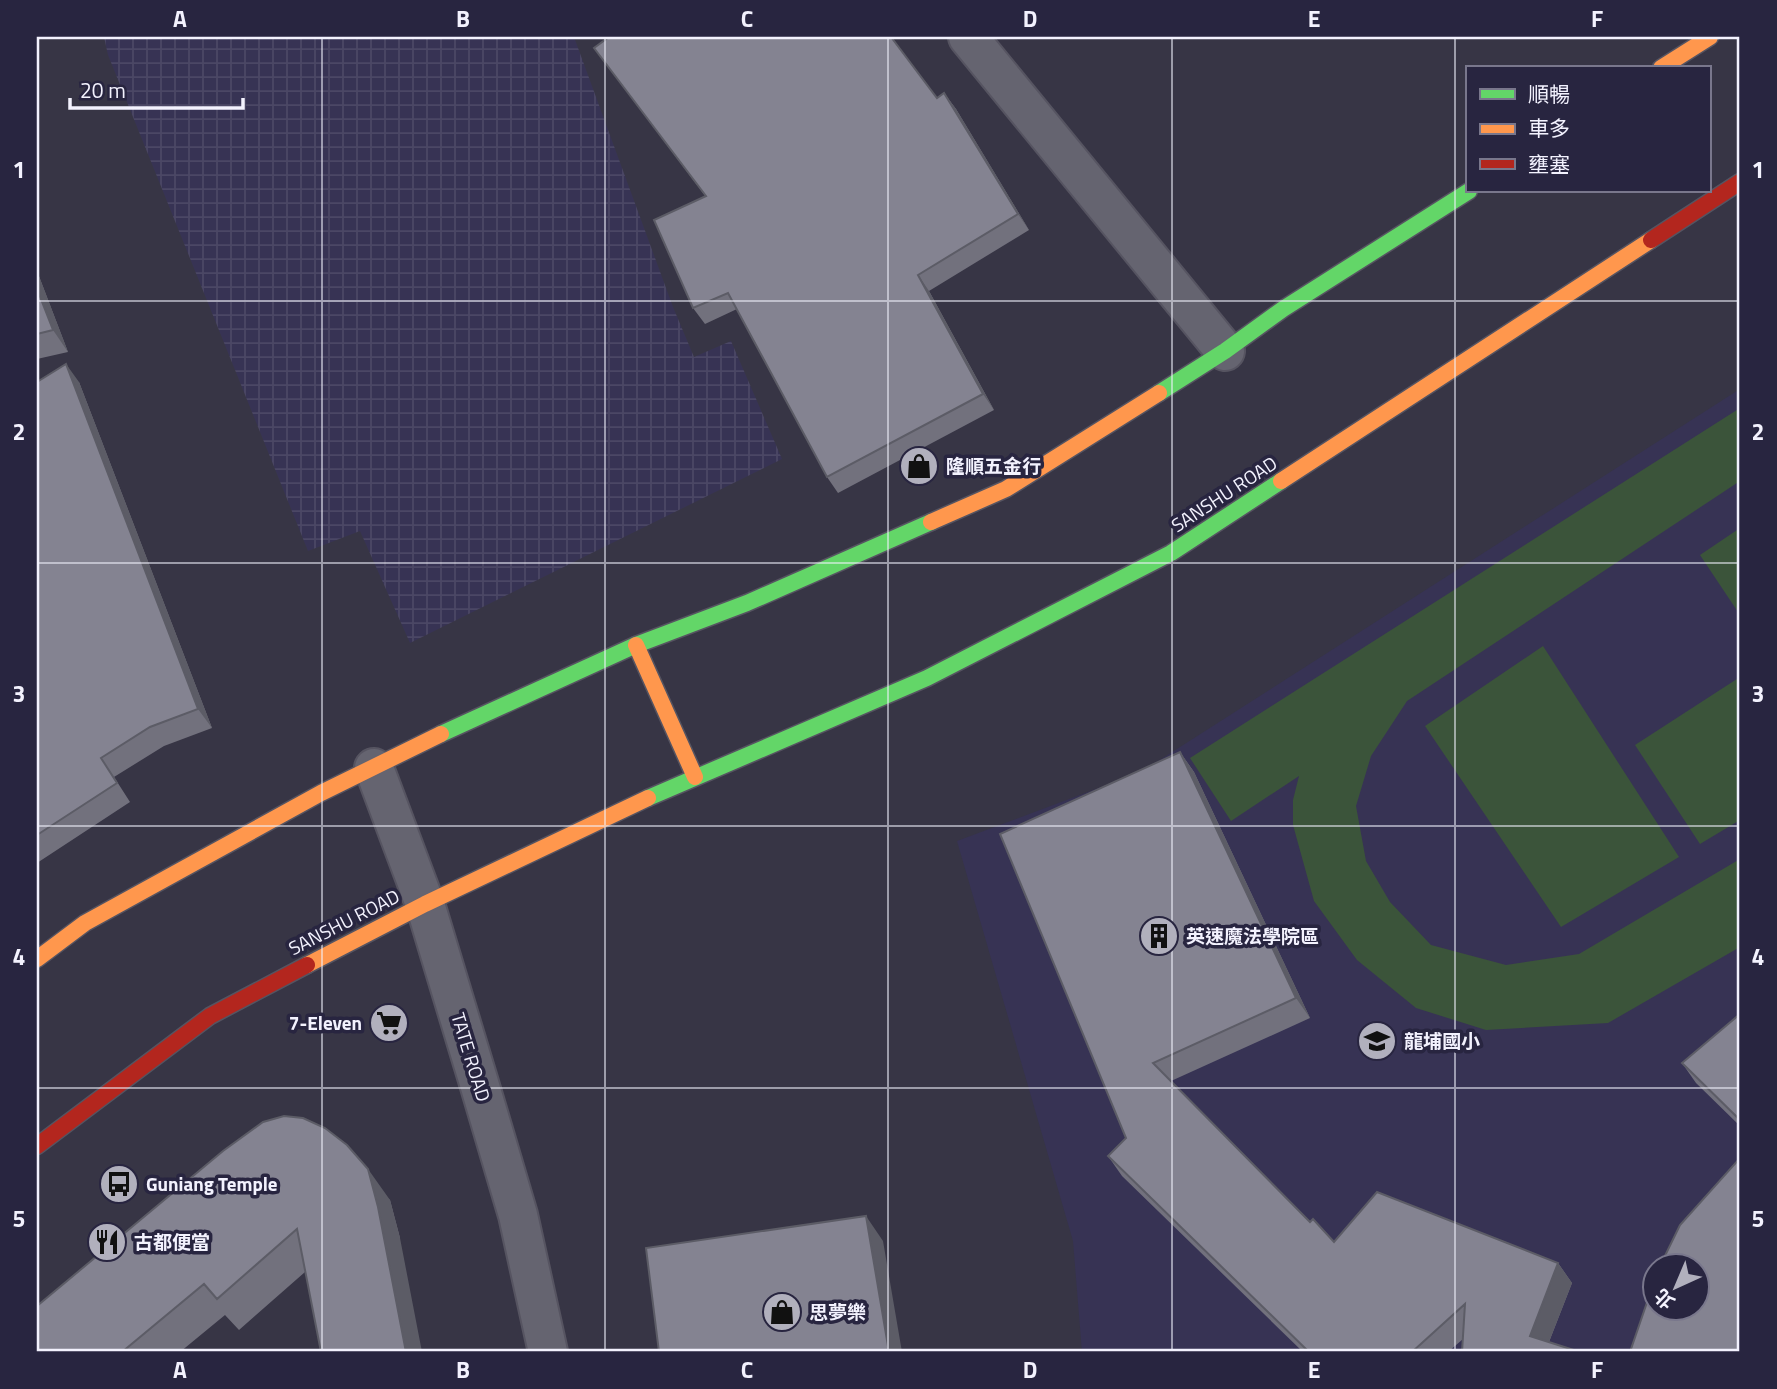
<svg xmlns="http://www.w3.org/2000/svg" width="1777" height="1389" font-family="'Titillium Web','Noto Sans TC',sans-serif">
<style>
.built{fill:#373354;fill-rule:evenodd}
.industrial{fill:url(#industrial-grid)}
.green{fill:#3b543a}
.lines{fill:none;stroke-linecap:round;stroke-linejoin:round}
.street-casing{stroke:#565461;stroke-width:42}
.fast-casing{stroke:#565461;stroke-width:19}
.slow-casing{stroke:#565461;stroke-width:19}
.jam-casing{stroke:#565461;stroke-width:19}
.street{stroke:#656470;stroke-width:38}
.fast{stroke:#63d668;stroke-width:16}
.slow{stroke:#ff974d;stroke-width:16}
.jam{stroke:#b3261e;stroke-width:16}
.wall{fill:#72717d}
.shaded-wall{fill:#5c5c66}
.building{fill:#848391;stroke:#5c5c66;stroke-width:2}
.grid{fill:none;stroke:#f3f2fe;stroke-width:2;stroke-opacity:0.55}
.labels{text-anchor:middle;stroke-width:7;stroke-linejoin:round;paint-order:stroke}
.poi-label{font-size:19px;font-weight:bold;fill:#f3f2fe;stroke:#282540;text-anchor:start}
.street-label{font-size:19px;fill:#f3f2fe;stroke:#282540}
.neatline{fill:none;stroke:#f3f2fe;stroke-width:2.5}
.grid-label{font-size:23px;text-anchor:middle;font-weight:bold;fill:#f3f2fe}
</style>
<defs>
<pattern id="industrial-grid" width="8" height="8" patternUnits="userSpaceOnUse" patternTransform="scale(1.75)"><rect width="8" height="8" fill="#373354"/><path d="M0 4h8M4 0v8" fill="none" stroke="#4b4765"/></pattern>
</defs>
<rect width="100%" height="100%" fill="#373545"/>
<!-- built -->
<path class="built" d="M 1740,389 L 1740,1352 L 1082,1352 L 1073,1241 L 957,841 L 1141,772 ZM 1654,1266 L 1696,1266 L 1696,1308 L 1654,1308 Z"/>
<!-- industrial -->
<path class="industrial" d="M 104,37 L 574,37 L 673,307 L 694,357 L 731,341 L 782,459 L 410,643 L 360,531 L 308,551 L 108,55 Z"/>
<!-- green -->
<path class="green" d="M 1740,408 L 1740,481 L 1407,701 L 1371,756 L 1356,806 L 1366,861 L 1390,902 L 1431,945 L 1506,965 L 1579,954 L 1740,859 L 1740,947 L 1608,1023 L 1486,1030 L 1416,1008 L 1357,960 L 1314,901 L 1293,825 L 1293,800 L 1299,776 L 1231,821 L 1190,758 Z
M 1740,528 L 1740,615 L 1700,555 Z
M 1543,646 L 1679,857 L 1561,927 L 1425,726 Z
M 1740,677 L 1740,820 L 1700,844 L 1635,745 Z"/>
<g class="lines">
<defs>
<path id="street" d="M 968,37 L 1225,351
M 374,768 L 425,904 L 479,1083 L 518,1215 L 548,1352"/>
<path id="fast" d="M 1159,393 L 1225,351 L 1283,309 L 1469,191
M 441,734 L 636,645 L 747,603 L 931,522
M 648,798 L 927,678 L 1171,553 L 1281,481"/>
<path id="slow" d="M 1661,68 L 1710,37
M 1281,481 L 1651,240
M 931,522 L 1006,489 L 1159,393
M 636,645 L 695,777
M 37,959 L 85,923 L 321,793 L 441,734
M 307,965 L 425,904 L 648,798"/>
<path id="jam" d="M 1651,240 L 1740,182
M 37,1146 L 210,1016 L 307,965"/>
</defs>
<!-- street casing -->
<use href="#street" class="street-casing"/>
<!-- fast casing -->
<use href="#fast" class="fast-casing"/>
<!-- slow casing -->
<use href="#slow" class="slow-casing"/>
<!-- jam casing -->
<use href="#jam" class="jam-casing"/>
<!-- street -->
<use href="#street" class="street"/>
<!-- fast -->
<use href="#fast" class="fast"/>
<!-- slow -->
<use href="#slow" class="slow"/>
<!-- jam -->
<use href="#jam" class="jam"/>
</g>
<!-- wall -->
<path class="wall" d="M 594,48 L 937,98 L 944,93 L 956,109 L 1029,230 L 929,291 L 994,410 L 838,493 L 827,477 L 737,309 L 705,324 L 693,308 L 706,197 Z
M 37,271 L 68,352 L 37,359 Z
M 37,382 L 79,382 L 212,728 L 164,746 L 114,777 L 130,802 L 37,863 Z
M 1180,752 L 1194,772 L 1310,1018 L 1171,1081 L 1310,1222 L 1334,1242 L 1558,1263 L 1572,1283 L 1549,1342 L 1463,1339 L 1448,1352 L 1303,1352 L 1122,1176 L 1108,1156 L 1126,1138 Z
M 1740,1014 L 1740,1126 L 1696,1083 L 1682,1063 Z
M 284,1116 L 390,1200 L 400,1238 L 305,1272 L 239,1330 L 225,1315 L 180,1352 L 37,1352 Z"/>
<!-- shaded-wall -->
<path class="shaded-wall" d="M 944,93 L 956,109 L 1029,230 L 1018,214 Z
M 37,271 L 68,352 L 53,330 L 37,289 Z
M 918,275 L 929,291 L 994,410 L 983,394 Z
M 66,364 L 79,382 L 212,728 L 198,709 Z
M 1180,752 L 1194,772 L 1310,1018 L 1296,998 Z
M 368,1169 L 390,1200 L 400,1238 L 422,1352 L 406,1352 Z
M 866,1216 L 883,1241 L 902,1352 L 889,1352 Z
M 1558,1263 L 1572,1283 L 1545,1352 L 1530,1336 Z"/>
<!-- building -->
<path class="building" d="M 609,37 L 891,37 L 937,98 L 944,93 L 1018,214 L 918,275 L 983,394 L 827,477 L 728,293 L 693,308 L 654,220 L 706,196 L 594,48 Z
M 37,289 L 53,330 L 37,334 Z
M 66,364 L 198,709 L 150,727 L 101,758 L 117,783 L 37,835 L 37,382 Z
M 1180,752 L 1296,998 L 1153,1063 L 1310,1222 L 1313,1219 L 1334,1242 L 1377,1192 L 1558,1263 L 1530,1336 L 1580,1352 L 1462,1352 L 1465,1304 L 1412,1352 L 1309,1352 L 1108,1156 L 1126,1138 L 1000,834 Z
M 1740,1014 L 1740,1120 L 1682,1063 Z
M 284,1116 L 303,1118 L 325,1128 L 347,1145 L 368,1169 L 378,1207 L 406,1352 L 321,1352 L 297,1229 L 217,1299 L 204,1284 L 122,1352 L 37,1352 L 37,1306 L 223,1151 L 263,1122 Z
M 1740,1158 L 1740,1352 L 1630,1352 L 1655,1279 L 1655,1308 L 1697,1308 L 1697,1266 L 1660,1266 L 1680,1225 Z
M 866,1216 L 889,1352 L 659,1352 L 646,1248 Z"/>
<!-- grid -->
<path class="grid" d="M 322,37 L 322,1352M 605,37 L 605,1352M 888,37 L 888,1352M 1172,37 L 1172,1352M 1455,37 L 1455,1352M 37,301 L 1740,301M 37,563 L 1740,563M 37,826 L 1740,826M 37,1088 L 1740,1088"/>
<!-- icons -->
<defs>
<symbol id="shop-disc" viewBox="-11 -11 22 22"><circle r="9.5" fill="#b1b0bd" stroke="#282540"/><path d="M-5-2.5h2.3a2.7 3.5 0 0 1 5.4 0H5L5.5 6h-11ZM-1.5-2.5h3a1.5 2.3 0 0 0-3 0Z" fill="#111"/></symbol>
<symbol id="building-disc" viewBox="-11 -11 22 22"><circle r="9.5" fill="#b1b0bd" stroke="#282540"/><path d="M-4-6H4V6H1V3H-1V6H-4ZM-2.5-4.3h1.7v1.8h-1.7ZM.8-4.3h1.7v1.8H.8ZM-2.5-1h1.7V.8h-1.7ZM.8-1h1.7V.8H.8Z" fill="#111"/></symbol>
<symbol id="supermarket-disc" viewBox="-11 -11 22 22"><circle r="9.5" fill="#b1b0bd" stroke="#282540"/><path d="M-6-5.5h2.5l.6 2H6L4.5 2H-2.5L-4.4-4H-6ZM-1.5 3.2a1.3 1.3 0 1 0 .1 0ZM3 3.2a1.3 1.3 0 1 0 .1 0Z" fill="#111"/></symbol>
<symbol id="school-disc" viewBox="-11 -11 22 22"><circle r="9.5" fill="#b1b0bd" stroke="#282540"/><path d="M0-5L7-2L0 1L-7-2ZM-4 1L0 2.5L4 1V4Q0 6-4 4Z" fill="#111"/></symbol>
<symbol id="bus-disc" viewBox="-11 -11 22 22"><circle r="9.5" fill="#b1b0bd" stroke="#282540"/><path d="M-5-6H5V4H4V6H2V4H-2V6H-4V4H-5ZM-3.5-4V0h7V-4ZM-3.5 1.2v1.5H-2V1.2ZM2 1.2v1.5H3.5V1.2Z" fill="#111"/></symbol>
<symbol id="restaurant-disc" viewBox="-11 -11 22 22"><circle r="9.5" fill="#b1b0bd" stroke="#282540"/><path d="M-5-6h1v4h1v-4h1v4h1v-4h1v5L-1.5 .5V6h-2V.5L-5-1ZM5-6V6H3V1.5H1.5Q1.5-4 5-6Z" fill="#111"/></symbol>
</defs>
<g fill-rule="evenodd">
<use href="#shop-disc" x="897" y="444" width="44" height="44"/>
<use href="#building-disc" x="1137" y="914" width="44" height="44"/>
<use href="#supermarket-disc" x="367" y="1001" width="44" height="44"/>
<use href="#school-disc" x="1355" y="1019" width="44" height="44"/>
<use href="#bus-disc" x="97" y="1162" width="44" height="44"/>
<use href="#restaurant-disc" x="85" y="1220" width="44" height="44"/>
<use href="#shop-disc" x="760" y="1290" width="44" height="44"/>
</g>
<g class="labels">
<!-- poi labels -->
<g class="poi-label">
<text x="946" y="473">隆順五金行</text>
<text x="1186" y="943">英速魔法學院區</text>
<text x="362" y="1030" text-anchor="end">7-Eleven</text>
<text x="1404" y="1048">龍埔國小</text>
<text x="146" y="1191">Guniang Temple</text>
<text x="134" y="1249">古都便當</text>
<text x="809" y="1319">思夢樂</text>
</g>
<!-- street labels -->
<g class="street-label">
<text transform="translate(1224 494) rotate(-33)" y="7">SANSHU ROAD</text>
<text transform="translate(344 922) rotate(-27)" y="7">SANSHU ROAD</text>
<text transform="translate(471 1057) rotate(73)" y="7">TATE ROAD</text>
</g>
</g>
<!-- border -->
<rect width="1777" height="1389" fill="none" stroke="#282540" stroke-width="77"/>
<!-- legend -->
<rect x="1466" y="66" width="245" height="126" fill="#282540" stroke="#79778c" stroke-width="2"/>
<rect x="1480" y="89" width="35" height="10" fill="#63d668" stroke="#79778c" stroke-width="2"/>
<text x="1528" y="102" font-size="21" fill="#f3f2fe">順暢</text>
<rect x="1480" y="124" width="35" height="10" fill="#ff974d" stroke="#79778c" stroke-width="2"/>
<text x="1528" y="136" font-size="21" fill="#f3f2fe">車多</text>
<rect x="1480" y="159" width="35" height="10" fill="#b3261e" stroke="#79778c" stroke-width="2"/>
<text x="1528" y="172" font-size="21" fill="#f3f2fe">壅塞</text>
<!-- north arrow -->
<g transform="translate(1676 1287) rotate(224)"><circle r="33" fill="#282540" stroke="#79778c" stroke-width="2"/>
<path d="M0-5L12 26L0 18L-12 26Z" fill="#b1b0bd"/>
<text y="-10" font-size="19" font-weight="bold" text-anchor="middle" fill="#f3f2fe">北</text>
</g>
<!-- scale -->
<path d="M70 98v10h173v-10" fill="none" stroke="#f3f2fe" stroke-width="3.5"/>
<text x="80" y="98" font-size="21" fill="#f3f2fe" stroke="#282540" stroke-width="5" paint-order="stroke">20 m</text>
<rect x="38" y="38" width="1700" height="1312" class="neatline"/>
<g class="grid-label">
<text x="180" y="27">A</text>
<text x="463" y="27">B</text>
<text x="747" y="27">C</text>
<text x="1030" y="27">D</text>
<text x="1314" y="27">E</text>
<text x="1597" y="27">F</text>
<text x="19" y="178">1</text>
<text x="1758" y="178">1</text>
<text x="19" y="440">2</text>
<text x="1758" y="440">2</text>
<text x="19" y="702">3</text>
<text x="1758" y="702">3</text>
<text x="19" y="965">4</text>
<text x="1758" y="965">4</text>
<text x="19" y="1227">5</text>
<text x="1758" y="1227">5</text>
<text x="180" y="1378">A</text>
<text x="463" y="1378">B</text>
<text x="747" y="1378">C</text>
<text x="1030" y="1378">D</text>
<text x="1314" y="1378">E</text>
<text x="1597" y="1378">F</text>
</g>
</svg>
